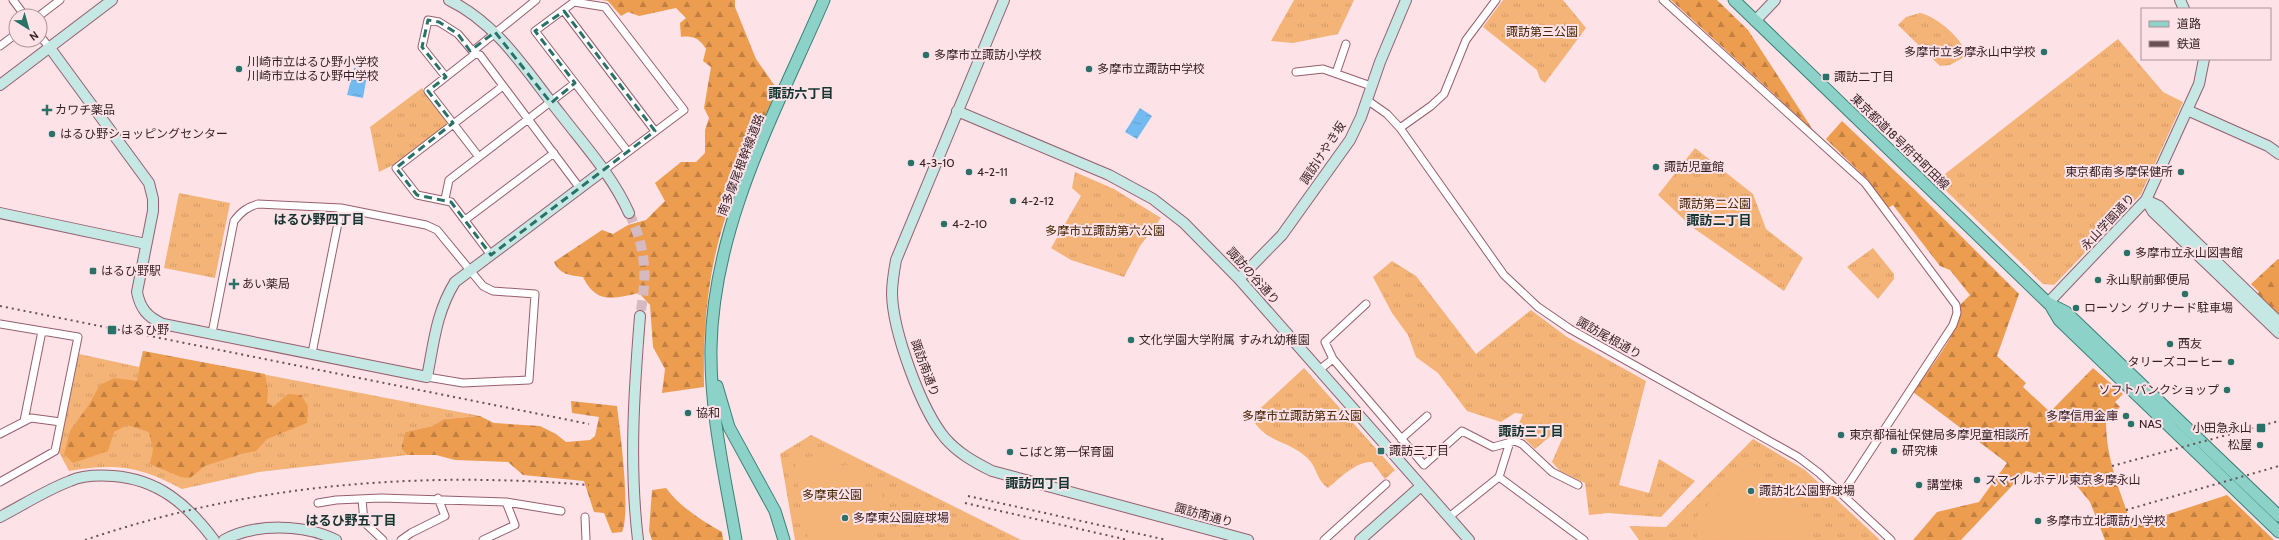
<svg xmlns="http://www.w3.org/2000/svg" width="2279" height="540" font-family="Cabin,'Noto Sans JP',sans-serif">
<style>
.grass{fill:url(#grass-tufts)}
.forest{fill:url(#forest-firs)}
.pitch{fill:#f4b377}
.water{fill:url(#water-ripples)}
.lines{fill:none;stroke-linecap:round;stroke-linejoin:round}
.secondary-tunnel{stroke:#d5bbc1;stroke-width:10;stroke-dasharray:10 5;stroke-linecap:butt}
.street-casing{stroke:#975f6e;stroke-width:9}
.secondary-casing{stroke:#975f6e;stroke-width:12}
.primary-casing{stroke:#3c8077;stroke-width:13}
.street{stroke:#fff;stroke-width:7}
.secondary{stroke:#c5e8e4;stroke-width:10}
.primary{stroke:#8cd2c8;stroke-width:11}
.rail{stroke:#685056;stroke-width:2;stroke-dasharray:2 4;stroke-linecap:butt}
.marked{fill:none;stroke:#2a7167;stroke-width:3;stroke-dasharray:8 5;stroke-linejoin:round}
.poi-dot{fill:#2a7167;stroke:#fde2e8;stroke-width:1.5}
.labels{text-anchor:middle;stroke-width:4;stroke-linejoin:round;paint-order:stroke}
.park-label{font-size:12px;fill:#462705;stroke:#fde2e8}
.poi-label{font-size:12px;fill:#351e24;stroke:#fde2e8;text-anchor:start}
.street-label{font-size:12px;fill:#351e24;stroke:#fde2e8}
.neighbourhood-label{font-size:13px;font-weight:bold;fill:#13342f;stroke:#fde2e8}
</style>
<defs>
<pattern id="grass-tufts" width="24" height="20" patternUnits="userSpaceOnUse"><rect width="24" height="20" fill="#f4b377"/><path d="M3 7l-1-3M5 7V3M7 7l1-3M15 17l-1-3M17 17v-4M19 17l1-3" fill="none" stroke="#d29a67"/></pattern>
<pattern id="forest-firs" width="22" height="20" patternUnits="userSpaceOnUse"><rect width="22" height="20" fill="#ed9d50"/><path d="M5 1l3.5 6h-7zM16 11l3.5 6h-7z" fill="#c17f42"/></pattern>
<pattern id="water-ripples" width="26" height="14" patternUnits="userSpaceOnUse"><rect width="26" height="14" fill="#73baf0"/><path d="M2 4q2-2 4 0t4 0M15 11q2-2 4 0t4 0" fill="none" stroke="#649fce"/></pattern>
</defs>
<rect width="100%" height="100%" fill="#fde2e8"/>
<!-- grass -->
<path class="grass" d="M 1294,0 L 1354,0 L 1338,34 L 1293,43 L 1271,41 Z
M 1503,0 L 1563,0 L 1586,28 L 1545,83 L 1540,79 L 1537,70 L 1483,27 Z
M 1920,13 C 1936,16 1965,40 1966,56 L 1950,65 L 1940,66 L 1898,25 L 1906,17 Z
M 2118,39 L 2163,92 L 2183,102 L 2141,194 L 2054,285 L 2043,284 L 1936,181 Z
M 422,88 L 447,120 L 447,125 L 395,164 L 379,172 L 370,127 Z
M 1695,148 L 1753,194 L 1766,229 L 1803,258 L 1784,291 L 1692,227 L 1658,195 Z
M 1075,172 L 1114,189 L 1161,218 L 1140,246 L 1124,277 L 1071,260 L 1051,248 L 1081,196 L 1072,188 Z
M 179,193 L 230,203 L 215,278 L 164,268 Z
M 1873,248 L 1894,274 L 1894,279 L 1878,299 L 1847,267 Z
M 1392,261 L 1416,276 L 1476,354 L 1531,310 L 1567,337 L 1646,381 L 1619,485 L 1649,493 L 1659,459 L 1695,481 L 1661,517 L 1608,513 L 1589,515 L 1585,483 L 1560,471 L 1552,462 L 1562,439 L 1559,429 L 1535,449 L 1525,439 L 1514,435 L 1523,414 L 1515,413 L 1501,422 L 1467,411 L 1438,373 L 1416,357 L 1408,335 L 1392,313 L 1373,277 Z
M 143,351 L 480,416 L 444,419 L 432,426 L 405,432 L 401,449 L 407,455 L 259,472 L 182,489 C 139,466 117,463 69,471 L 59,452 L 79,354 L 139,367 Z
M 1304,368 L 1395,470 L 1385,479 L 1372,462 C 1356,461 1339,479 1328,488 C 1315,479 1318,466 1305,456 C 1285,439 1267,444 1251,417 Z
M 811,435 L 1021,540 L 795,540 L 780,454 Z
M 1753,439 L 1805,470 L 1880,540 L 1639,540 L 1629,526 L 1666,527 Z"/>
<!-- forest -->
<path class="forest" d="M 602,0 L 735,0 L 735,7 L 756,59 L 777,89 C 759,132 738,176 724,222 C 707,276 703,331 704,387 L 662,393 L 665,369 L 653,347 L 650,305 L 639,293 C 613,299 596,304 583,277 C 570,275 560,275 554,262 L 602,230 L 613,234 L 628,225 L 646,220 L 665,201 L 655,183 L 681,162 L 696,162 L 705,153 L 705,130 L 709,118 L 704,108 L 711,67 L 703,61 L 706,49 C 700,39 693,35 681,37 L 680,23 L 686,18 L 676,8 L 639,16 L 628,12 L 621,16 L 608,1 Z
M 1671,0 L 1717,0 L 1748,30 L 1813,130 Z
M 1842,121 L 1917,192 L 2019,294 L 1997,356 L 2026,383 L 2023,387 L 2050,412 L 2093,368 L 2123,394 L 2115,402 L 2120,407 L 2106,422 C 2106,459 2120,491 2132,526 L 2227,495 L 2274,540 L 2105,540 L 2090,502 L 2077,486 L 2026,471 L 1961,540 L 1913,540 L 1937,512 L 1979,502 L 2007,463 L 1913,392 C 1927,371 1963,330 1960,305 L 1970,295 L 1950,270 L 1940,266 L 1893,205 L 1888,208 L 1868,180 L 1826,139 Z
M 2278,259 L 2279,260 L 2279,317 L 2256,295 L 2259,292 L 2251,284 Z
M 143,351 L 265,374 L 268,391 L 267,403 L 273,407 L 288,394 L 301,395 L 308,406 L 307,423 L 267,439 L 256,451 L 241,454 L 205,466 L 190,478 L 181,477 L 150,464 L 153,450 L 149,432 L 127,425 L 114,432 L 108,451 L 73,463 L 64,454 L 70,431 L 88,406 L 100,385 L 114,378 L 137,381 Z
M 571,401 L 617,406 C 620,431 631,512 622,532 L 612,533 L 604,513 L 594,512 L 584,481 L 523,475 L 508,462 L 455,460 L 436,455 L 407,455 L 401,449 L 405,432 L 432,426 L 444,419 L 480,416 L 494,423 L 540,426 L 556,434 L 566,442 L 590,440 L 595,436 L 599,417 L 572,413 Z
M 666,488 C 680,507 701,520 722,532 L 723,540 L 652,540 L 649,531 L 652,490 Z"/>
<!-- pitch -->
<path class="pitch" d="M 837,452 L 840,466 L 861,463 L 865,489 L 800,499 L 794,459 Z
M 1751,462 L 1813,524 L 1803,540 L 1698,539 L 1693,520 Z
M 881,491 L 888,532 L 843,540 L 808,540 L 803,504 Z"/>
<!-- water -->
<path class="water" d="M 354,68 L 368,70 L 363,98 L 347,95 Z
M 1140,108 L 1152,116 L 1137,139 L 1125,132 Z"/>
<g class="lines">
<!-- secondary-tunnel -->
<path class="secondary-tunnel" d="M 629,213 C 647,250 647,277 640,316"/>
<defs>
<path id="street" d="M 13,0 L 25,16
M 1663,0 L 1865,183 L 1956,305 L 1957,313 L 1953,325 L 1842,494
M 564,11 L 655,131
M 39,16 L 60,0
M 40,36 L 50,48
M 0,46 L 16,34
M 473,51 L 536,0
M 1296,72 L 1323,69 L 1371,86
M 1336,73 L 1346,44
M 446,77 L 422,47 L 428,20 L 439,22 L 458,34 L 475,54
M 1367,100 L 1387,114 L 1400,128 L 1504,275 L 1538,307 L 1570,329 L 1798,457 L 1819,473 L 1891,540
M 1400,128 L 1431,106 L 1444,94 L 1466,40 L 1496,0
M 479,157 L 428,91 L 475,54 L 480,55 L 579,187
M 604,170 L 684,110 L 605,7 L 574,2 L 535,31 L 628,152
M 445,199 L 449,180 L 575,83
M 465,220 L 554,153
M 491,255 L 451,202 L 417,195 L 396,168 L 503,86
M 1366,304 L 1325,342 L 1333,359 L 1424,465 L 1462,431 L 1493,447 L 1515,441 L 1522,444 L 1552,472 L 1578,485
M 0,324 L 78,337 L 55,451 L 0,482
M 212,333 L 234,221 C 241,212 247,207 258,204 L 341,208 L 426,225 L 437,230 L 483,286 L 493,291 L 535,294 L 529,380 L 463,383 L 427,377
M 312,353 L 341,208
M 1319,370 L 1333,359
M 24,421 L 42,331
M 0,434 L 31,418 L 61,422
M 1401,439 L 1427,416
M 1499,477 L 1584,540
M 362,499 L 364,522 L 383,540
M 506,502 L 561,511
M 318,503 L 336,500 L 381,498 L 506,502 L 515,525 L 483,540
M 585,517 L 586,540
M 1449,517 L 1499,477 L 1510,442
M 401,540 L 411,533 L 445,516 L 438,498
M 1324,540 L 1386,484"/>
<path id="secondary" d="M 449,0 C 500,25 528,74 562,116 C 586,147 613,177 629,213
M 1004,0 L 896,260 C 894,271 892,283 892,294 C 893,332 921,409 945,438 C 958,453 974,462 992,471 L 1248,540
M 2180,0 L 2184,9
M 1755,21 L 1775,0
M 50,48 L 149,183 L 153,199 L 153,211 L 137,292 C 140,308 147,317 163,324 L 427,377 C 434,342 436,313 455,282 L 604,170
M 0,85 L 112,0
M 2187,110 L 2268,146 L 2279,154
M 957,111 L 1109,175 L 1153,199 L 1184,223 L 1239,279 L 1469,540
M 2146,200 L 2153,212 L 2279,333
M 2146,200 L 2159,206 L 2279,322
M 0,213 L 146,244
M 1239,279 L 1282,235 L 1350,140 L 1361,117 L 1380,62 L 1406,0
M 2048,303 L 2146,200 L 2199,84 L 2204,59
M 0,517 C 23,505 46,490 70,481 C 83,475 99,475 113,476 C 158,479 188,505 214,540
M 224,540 C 255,523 305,524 336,540
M 638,540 C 629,465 634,391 640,316
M 1360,540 L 1421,486"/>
<path id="primary" d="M 1734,0 L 2048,303 L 2066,312 L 2279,516
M 2049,303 L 2059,320 L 2279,532
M 717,386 L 729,427 L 775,511 L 784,540
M 736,540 C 725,476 710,414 711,348 C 713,225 776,111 824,0"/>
</defs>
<!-- street casing -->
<use href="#street" class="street-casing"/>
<!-- secondary casing -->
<use href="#secondary" class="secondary-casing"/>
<!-- primary casing -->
<use href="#primary" class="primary-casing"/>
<!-- street -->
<use href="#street" class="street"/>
<!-- secondary -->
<use href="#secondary" class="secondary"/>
<!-- primary -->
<use href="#primary" class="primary"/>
<!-- rail -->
<path class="rail" d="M 0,306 L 589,424
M 2112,466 L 2279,421
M 968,496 L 1167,540
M 965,503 L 1128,540
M 2126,510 L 2279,466
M 85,540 C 250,484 415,471 589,485"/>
</g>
<!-- marked area -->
<path class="marked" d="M 564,11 L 655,131 L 491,255 L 451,202 L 417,195 L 396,168 L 453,123 L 428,91 L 446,77 L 422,47 L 428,20 L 439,22 L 458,34 L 470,51 L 495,32 L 551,103 L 575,83 L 535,31 Z"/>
<!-- markers -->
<g class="poi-dot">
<circle cx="2044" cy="52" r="4"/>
<circle cx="926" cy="55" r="4"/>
<circle cx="239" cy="69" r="4"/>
<circle cx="1089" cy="69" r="4"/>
<rect x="1822" y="73" width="8" height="8" rx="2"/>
<path d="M45 104h4v4h4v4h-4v4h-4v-4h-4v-4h4z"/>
<circle cx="52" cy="134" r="4"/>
<circle cx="911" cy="163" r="4"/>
<circle cx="1656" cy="167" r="4"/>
<circle cx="969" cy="172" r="4"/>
<circle cx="2181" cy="172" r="4"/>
<circle cx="1013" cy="201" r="4"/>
<circle cx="944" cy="224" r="4"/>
<circle cx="2127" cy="253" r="4"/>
<rect x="89" y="267" width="8" height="8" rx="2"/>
<circle cx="2098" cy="280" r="4"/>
<path d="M232 278h4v4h4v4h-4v4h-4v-4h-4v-4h4z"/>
<circle cx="2185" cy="294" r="4"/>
<circle cx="2076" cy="308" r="4"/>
<rect x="107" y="325" width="10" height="10" rx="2"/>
<circle cx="1131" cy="340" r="4"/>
<circle cx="2170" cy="344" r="4"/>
<circle cx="2231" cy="362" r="4"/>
<circle cx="2227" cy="390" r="4"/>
<circle cx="688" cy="413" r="4"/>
<circle cx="2126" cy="416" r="4"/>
<circle cx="2131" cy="424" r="4"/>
<rect x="2256" y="423" width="10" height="10" rx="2"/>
<circle cx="1841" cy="435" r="4"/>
<circle cx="2260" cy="445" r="4"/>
<rect x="1377" y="447" width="8" height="8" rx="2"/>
<circle cx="1894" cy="451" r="4"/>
<circle cx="1010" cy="452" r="4"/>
<circle cx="1977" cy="480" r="4"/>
<circle cx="1919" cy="485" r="4"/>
<circle cx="1751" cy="491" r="4"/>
<circle cx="845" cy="518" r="4"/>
<circle cx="2038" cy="521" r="4"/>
</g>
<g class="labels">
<!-- park labels -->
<g class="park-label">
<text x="1542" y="36">諏訪第三公園</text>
<text x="1715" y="208">諏訪第二公園</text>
<text x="1105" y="235">多摩市立諏訪第六公園</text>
<text x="1302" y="420">多摩市立諏訪第五公園</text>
<text x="832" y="499">多摩東公園</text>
</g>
<!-- poi labels -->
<g class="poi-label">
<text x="2036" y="56" text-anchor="end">多摩市立多摩永山中学校</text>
<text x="934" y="59">多摩市立諏訪小学校</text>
<text x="247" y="66">川崎市立はるひ野小学校<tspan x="247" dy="14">川崎市立はるひ野中学校</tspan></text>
<text x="1097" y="73">多摩市立諏訪中学校</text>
<text x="1834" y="81">諏訪二丁目</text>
<text x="55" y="114">カワチ薬品</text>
<text x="60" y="138">はるひ野ショッピングセンター</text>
<text x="919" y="167">4-3-10</text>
<text x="1664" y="171">諏訪児童館</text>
<text x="977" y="176">4-2-11</text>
<text x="2173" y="176" text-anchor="end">東京都南多摩保健所</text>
<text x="1021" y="205">4-2-12</text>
<text x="952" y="228">4-2-10</text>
<text x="2135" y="257">多摩市立永山図書館</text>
<text x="101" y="275">はるひ野駅</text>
<text x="2106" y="284">永山駅前郵便局</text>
<text x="242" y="288">あい薬局</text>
<text x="2084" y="312">ローソン</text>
<text x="2185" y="312" text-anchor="middle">グリナード駐車場</text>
<text x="121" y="334">はるひ野</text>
<text x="1139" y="344">文化学園大学附属 すみれ幼稚園</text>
<text x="2178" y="348">西友</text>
<text x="2223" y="366" text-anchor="end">タリーズコーヒー</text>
<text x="2219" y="394" text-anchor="end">ソフトバンクショップ</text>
<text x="696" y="417">協和</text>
<text x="2118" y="420" text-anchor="end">多摩信用金庫</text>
<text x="2139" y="428">NAS</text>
<text x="2252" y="432" text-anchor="end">小田急永山</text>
<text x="1849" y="439">東京都福祉保健局多摩児童相談所</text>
<text x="2252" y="449" text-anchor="end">松屋</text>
<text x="1389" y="455">諏訪三丁目</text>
<text x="1902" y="455">研究棟</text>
<text x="1018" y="456">こばと第一保育園</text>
<text x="1985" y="484">スマイルホテル東京多摩永山</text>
<text x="1927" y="489">講堂棟</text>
<text x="1759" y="495">諏訪北公園野球場</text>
<text x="853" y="522">多摩東公園庭球場</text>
<text x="2046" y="525">多摩市立北諏訪小学校</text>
</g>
<!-- street labels -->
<g class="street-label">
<text transform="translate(1900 142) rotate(44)" y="4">東京都道18号府中町田線</text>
<text transform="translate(1323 153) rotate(-57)" y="4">諏訪けやき坂</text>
<text transform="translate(741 165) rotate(-69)" y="4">南多摩尾根幹線道路</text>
<text transform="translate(2108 222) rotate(-47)" y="4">永山学園通り</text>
<text transform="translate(1253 276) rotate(48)" y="4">諏訪の谷通り</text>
<text transform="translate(1609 338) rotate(29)" y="4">諏訪尾根通り</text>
<text transform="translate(925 368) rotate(70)" y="4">諏訪南通り</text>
<text transform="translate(1204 515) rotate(15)" y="4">諏訪南通り</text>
</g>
<!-- neighbourhood labels -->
<g class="neighbourhood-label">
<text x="801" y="98">諏訪六丁目</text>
<text x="319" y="224">はるひ野四丁目</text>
<text x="1719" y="225">諏訪二丁目</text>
<text x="1531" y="436">諏訪三丁目</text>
<text x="1038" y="488">諏訪四丁目</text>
<text x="351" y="525">はるひ野五丁目</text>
</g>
</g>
<!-- legend -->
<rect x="2141" y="8" width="130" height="52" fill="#fde2e8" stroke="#ad949a"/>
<rect x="2149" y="21" width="20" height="6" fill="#8cd2c8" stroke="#ad949a"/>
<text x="2177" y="28" font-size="12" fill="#351e24">道路</text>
<rect x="2149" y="41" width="20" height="6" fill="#685056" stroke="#ad949a"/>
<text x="2177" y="48" font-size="12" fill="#351e24">鉄道</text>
<!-- north arrow -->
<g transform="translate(28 28) rotate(143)"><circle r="19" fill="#fde2e8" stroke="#ad949a"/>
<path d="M0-3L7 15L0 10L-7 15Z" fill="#2a7167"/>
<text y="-6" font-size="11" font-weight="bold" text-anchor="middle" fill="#351e24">N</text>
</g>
</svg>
